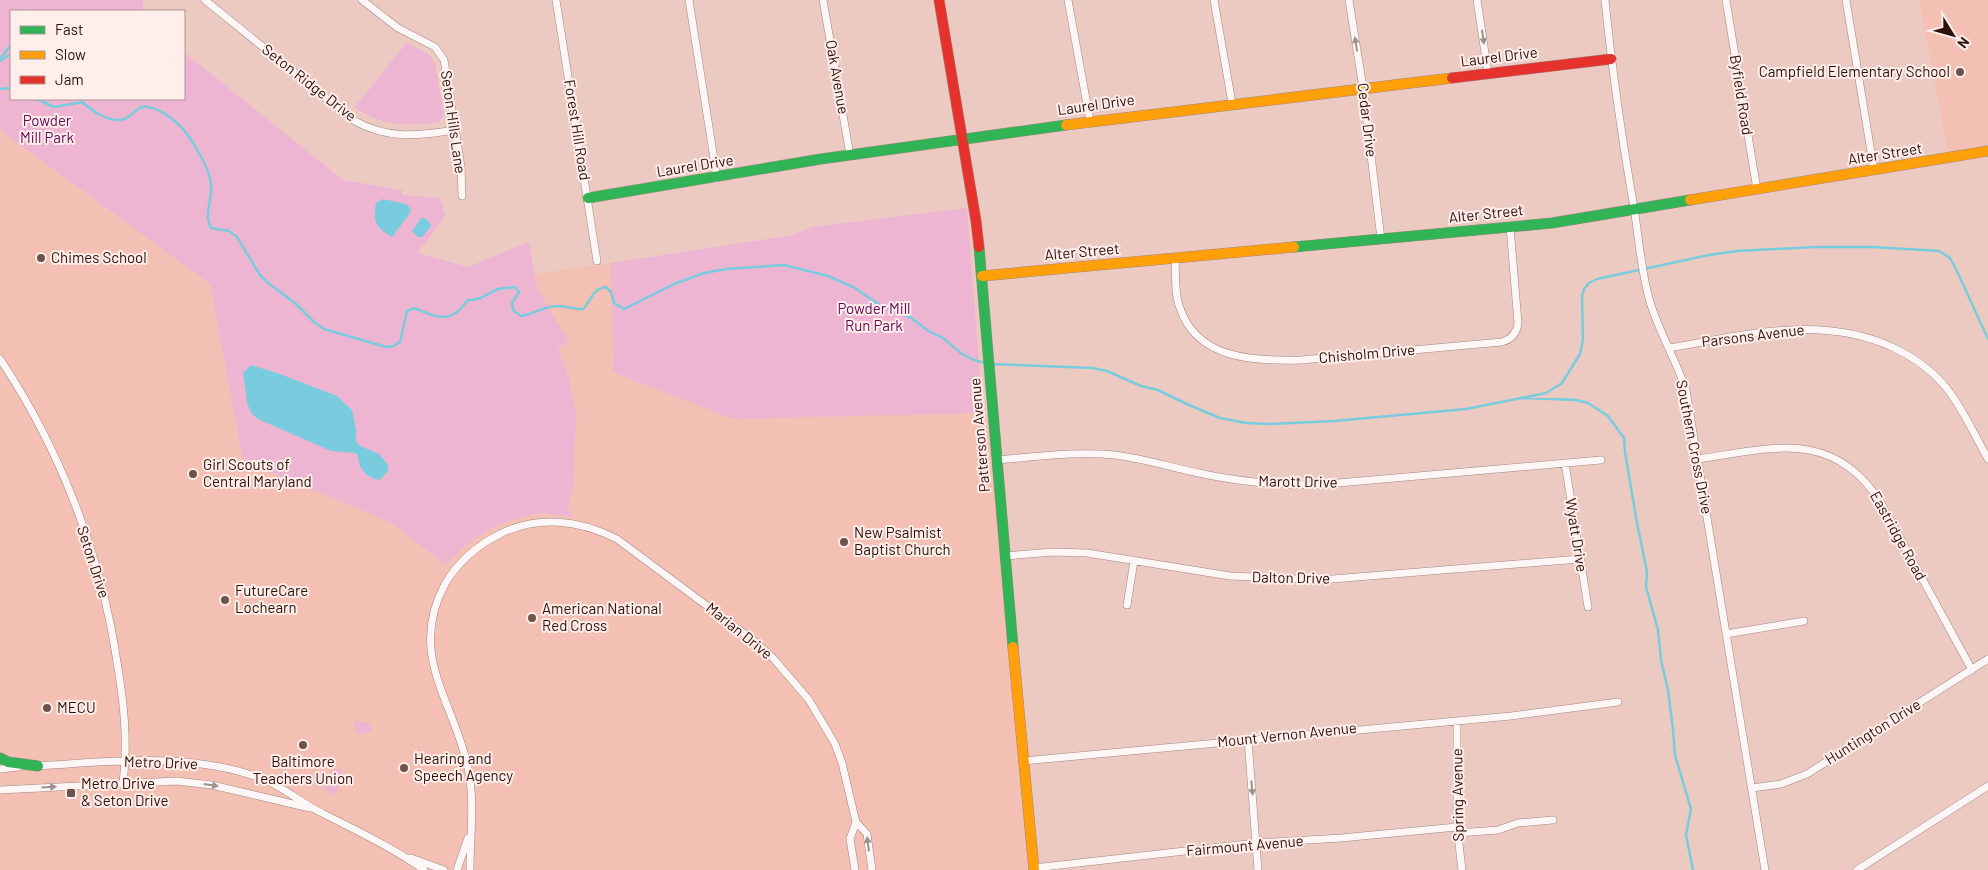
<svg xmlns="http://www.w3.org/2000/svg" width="1988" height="870" font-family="Barlow,sans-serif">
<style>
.built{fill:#f4c0b3}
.green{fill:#eeb5d2}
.water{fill:#78ccdd}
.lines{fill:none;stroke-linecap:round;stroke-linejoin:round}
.stream{stroke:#78ccdd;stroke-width:2.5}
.street-casing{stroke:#a28680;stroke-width:8}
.fast-casing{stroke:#a28680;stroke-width:11}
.slow-casing{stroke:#a28680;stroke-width:11}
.jam-casing{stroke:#a28680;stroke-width:11}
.street{stroke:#fcf7f6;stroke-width:7}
.fast{stroke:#30b455;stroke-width:10}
.slow{stroke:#ff9f0a;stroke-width:10}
.jam{stroke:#e5322d;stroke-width:10}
.oneway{fill:#9e908c}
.poi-dot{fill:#6f524b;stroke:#ffeeea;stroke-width:2}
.labels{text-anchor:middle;stroke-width:4;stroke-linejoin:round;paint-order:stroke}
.street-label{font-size:15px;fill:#2c110b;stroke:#ffeeea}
.poi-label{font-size:15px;fill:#2c110b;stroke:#ffeeea;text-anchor:start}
.park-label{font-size:15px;fill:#65085a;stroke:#ffeeea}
</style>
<rect width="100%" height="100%" fill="#eccac2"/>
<!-- built -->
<path class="built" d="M 1919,0 L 1988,0 L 1988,144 L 1948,152 Z
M 0,130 L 210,284 L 243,461 L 390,522 L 446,565 L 466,545 L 497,525 L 538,513 L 573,517 L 568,508 L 573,488 L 576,412 L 569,378 L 558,348 L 569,341 L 537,288 L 535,274 L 611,263 L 613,372 L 733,419 L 993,412 L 1036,870 L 0,870 Z"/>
<!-- green -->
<path class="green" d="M 0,0 L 143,0 L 143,11 L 11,11 L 11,99 L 184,99 L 184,52 L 343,180 L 402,190 L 402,195 L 440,198 L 445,216 L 418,253 L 468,267 L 529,242 L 537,288 L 569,341 L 558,348 L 569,378 L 576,412 L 573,488 L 568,508 L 573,517 L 538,513 L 497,525 L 466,545 L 446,565 L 390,522 L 243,461 L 210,284 L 0,130 Z
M 407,42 L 430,55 L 435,64 L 444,115 L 439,122 C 410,127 379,126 355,107 Z
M 967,208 L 983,413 L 733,419 L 613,372 L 611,263 L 793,235 L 812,227 Z
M 358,721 L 369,723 L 372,731 L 359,735 L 355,730 L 354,722 Z
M 335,768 L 345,773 L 335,795 L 324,789 Z"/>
<!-- water -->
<path class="water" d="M 383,199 L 406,204 L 411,209 L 410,213 L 392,237 C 375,227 373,222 376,203 Z
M 422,217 L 428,220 L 431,226 L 422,237 L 418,237 L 412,231 Z
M 251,365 L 280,374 L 337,396 L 352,410 L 356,429 L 356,441 L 360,446 L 379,454 L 388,465 L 388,471 L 380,480 C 367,478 358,469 358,455 L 355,453 L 331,451 L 258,419 L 252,414 L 247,403 L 243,373 Z"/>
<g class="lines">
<!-- stream -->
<path class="stream" d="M 25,11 L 28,11
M 0,59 L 11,45
M 0,61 L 11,54
M 0,89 L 11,88
M 37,99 L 54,107 L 83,102
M 79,99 C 89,109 112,126 126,118 C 135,114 137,105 148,107 C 158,108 171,117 178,124 C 189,133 210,169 211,184 C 213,200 203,213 211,228 L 229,231 L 237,237 L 260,275 L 268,283 L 295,303 L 314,322 L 324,329 L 386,347 L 394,346 L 400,342 L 407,311 L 414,308 C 429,313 442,323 457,312 C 461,309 464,304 468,300 C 481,301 487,293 498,289 C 503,288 509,288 515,287 L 519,292 L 512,303 L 513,310 L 521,316 C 534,314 543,307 556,306 C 566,305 574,310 583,309 C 591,301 593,288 606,287 L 611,292 L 614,303 L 624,309 L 674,284 L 704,273 L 726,269 L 784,265 L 828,276 L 853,287 L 883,307 L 910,317 L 927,330 L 943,338 L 962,354 L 974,360 L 985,363
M 991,364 L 1093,368 L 1107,371 L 1141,386 L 1158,390 L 1189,405 L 1220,418 L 1246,423 L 1269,424 L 1334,421 L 1466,409 L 1546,393 L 1562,383 L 1580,354 L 1583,340 L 1582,296 L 1584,289 L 1589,283 L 1597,279 L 1709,255 L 1737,251 L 1815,247 L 1873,247 L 1939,251 L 1950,258 L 1956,269 L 1988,339
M 1521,398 L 1576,400 L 1588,403 L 1608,416 L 1624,438 L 1625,452 L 1637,523 L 1647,572 L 1646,587 L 1658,630 L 1661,660 L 1668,690 L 1673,730 L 1675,755 L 1691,809 L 1686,835 L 1693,870"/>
<defs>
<path id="street" d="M 205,0 L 353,120 C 388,140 418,136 455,130
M 362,0 L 398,28 L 435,47 L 444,60 L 461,167 L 462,196
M 556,0 L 597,261
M 689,0 L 717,178
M 823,0 L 850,155
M 1068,0 L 1090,121
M 1214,0 L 1232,103
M 1349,0 L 1363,88 L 1381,239
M 1477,0 L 1488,73
M 1605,0 C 1612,70 1622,139 1634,208 C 1639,239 1641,272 1650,302 C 1659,332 1676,360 1686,390 L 1765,870
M 1726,0 L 1757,190
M 1846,0 L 1874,170
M 1175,258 C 1176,274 1174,293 1180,308 C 1197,360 1255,361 1301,360 L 1502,342 C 1512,339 1517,333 1518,323 L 1510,227
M 1669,348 C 1745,335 1822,314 1894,348 C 1915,358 1934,372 1948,390 C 1964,411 1975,436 1988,459
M 0,359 C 60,449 101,555 117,662 C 124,703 128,741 123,783
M 1698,459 C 1772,448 1834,428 1881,503 L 1972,670
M 996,460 C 1036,457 1075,451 1115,455 C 1146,459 1177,469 1208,475 C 1243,482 1279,485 1315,485 L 1601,460
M 1565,463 L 1588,607
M 1005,556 L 1053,552 L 1087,553 L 1230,576 L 1320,580 L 1580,559
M 1127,605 L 1134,561
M 1726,634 L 1804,621
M 1457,721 L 1457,827 L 1462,870
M 1248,740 L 1258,870
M 1023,761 L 1511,716 L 1618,702
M 34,766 C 110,762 190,751 263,779 C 285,788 301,803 322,813 C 357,831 392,847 424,870
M 0,769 L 18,767
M 1752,788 L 1781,784 L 1807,774 L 1988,659
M 0,790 L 176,781 L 212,785 L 310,808
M 856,822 L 867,834 L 872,870
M 1458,833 L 1498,830 L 1518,823 L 1553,820
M 411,858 L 444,870
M 1034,868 L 1256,843 L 1341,838 L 1457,827
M 457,870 L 468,838
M 470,870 C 470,836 475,801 468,768 C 454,701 407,655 445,584 C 458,562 478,545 500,534 C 538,515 580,520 617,539 L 753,640 L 773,658 L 809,700 L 835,744 L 842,763 L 856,822 L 850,839 L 855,870
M 1857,870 L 1988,786"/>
<path id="fast" d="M 588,198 L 821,159 L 1066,125
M 979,247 L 1013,647
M 1294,247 L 1552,223 L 1690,200
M 0,758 L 8,762 L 38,766"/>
<path id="slow" d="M 1066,125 L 1452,78
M 1690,200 L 1988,151
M 982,276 L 1294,247
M 1013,647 L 1034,870"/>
<path id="jam" d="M 939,0 L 976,221 L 979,247
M 1452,78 L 1611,59"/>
</defs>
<!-- street casing -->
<use href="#street" class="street-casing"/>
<!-- fast casing -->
<use href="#fast" class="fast-casing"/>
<!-- slow casing -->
<use href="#slow" class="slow-casing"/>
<!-- jam casing -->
<use href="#jam" class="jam-casing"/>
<!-- street -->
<use href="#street" class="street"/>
<!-- fast -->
<use href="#fast" class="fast"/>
<!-- slow -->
<use href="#slow" class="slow"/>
<!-- jam -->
<use href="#jam" class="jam"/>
</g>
<!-- one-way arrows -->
<defs><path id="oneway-solid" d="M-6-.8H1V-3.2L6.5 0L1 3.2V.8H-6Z" transform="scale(1.25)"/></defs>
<g class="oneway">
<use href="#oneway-solid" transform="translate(1483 37) rotate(81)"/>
<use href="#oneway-solid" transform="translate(1356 44) rotate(-99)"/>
<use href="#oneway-solid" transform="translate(211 785) rotate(8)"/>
<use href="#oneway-solid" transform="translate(49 787) rotate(-3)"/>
<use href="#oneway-solid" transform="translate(1252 788) rotate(85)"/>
<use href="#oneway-solid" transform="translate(868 844) rotate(-97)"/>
</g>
<!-- markers -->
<g class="poi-dot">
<circle cx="1960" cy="72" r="5"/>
<circle cx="41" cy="258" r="5"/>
<circle cx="193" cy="474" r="5"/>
<circle cx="844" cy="542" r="5"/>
<circle cx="225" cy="600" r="5"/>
<circle cx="532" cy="618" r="5"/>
<circle cx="47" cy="708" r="5"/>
<circle cx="303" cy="745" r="5"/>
<circle cx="404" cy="768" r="5"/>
<rect x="66" y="788" width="10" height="10" rx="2.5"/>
</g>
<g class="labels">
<!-- street labels -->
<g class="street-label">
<text transform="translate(1499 57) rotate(-7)" y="5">Laurel Drive</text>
<text transform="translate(837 77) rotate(80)" y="5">Oak Avenue</text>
<text transform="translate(309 83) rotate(38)" y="5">Seton Ridge Drive</text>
<text transform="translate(1741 95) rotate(81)" y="5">Byfield Road</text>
<text transform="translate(1096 105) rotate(-8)" y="5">Laurel Drive</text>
<text transform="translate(1367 120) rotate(83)" y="5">Cedar Drive</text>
<text transform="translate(453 122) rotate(82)" y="5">Seton Hills Lane</text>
<text transform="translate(577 130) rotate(81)" y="5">Forest Hill Road</text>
<text transform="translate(1885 154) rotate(-9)" y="5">Alter Street</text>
<text transform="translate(695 166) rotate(-9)" y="5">Laurel Drive</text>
<text transform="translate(1486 214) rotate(-6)" y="5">Alter Street</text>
<text transform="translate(1082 252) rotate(-5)" y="5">Alter Street</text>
<text transform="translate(1753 336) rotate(-7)" y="5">Parsons Avenue</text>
<text transform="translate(1367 354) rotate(-5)" y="5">Chisholm Drive</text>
<text transform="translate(980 435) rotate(-95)" y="5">Patterson Avenue</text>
<text transform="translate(1694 447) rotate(79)" y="5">Southern Cross Drive</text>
<text transform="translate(1298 482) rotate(1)" y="5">Marott Drive</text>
<text transform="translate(1576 535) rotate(81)" y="5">Wyatt Drive</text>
<text transform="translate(1898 536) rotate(61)" y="5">Eastridge Road</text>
<text transform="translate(93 562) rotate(72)" y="5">Seton Drive</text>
<text transform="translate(1291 578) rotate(1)" y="5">Dalton Drive</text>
<text transform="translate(739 631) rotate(39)" y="5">Marian Drive</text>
<text transform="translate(1873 732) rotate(-32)" y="5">Huntington Drive</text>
<text transform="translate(1287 735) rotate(-6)" y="5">Mount Vernon Avenue</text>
<text transform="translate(161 763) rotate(2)" y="5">Metro Drive</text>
<text transform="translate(1458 795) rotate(-91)" y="5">Spring Avenue</text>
<text transform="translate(1245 846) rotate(-5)" y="5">Fairmount Avenue</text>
</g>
<!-- poi labels -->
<g class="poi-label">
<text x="1950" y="77" text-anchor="end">Campfield Elementary School</text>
<text x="51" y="263">Chimes School</text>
<text x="203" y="470">Girl Scouts of<tspan x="203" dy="17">Central Maryland</tspan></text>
<text x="854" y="538">New Psalmist<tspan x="854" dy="17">Baptist Church</tspan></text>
<text x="235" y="596">FutureCare<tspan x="235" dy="17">Lochearn</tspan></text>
<text x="542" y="614">American National<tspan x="542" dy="17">Red Cross</tspan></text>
<text x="57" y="713">MECU</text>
<text x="414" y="764">Hearing and<tspan x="414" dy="17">Speech Agency</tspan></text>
<text x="303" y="767" text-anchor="middle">Baltimore<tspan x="303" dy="17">Teachers Union</tspan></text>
<text x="81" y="789">Metro Drive<tspan x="81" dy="17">&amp; Seton Drive</tspan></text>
</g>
<!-- park labels -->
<g class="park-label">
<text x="47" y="126">Powder<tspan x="47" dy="17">Mill Park</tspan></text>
<text x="874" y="314">Powder Mill<tspan x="874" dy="17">Run Park</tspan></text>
</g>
</g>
<!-- legend -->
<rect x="10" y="10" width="175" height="90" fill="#ffeeea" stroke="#ab9691"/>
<rect x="20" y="26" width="25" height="8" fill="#30b455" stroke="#ab9691"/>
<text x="55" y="35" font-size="15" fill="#2c110b">Fast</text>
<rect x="20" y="51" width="25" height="8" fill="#ff9f0a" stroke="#ab9691"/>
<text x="55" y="60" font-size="15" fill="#2c110b">Slow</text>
<rect x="20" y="76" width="25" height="8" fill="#e5322d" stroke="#ab9691"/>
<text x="55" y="85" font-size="15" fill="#2c110b">Jam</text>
<!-- north arrow -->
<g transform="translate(1953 35) rotate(127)" stroke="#ffeeea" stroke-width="4" paint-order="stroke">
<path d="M0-4L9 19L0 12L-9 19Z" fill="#2c110b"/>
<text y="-8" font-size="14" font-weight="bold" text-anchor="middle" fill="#2c110b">N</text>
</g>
</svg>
